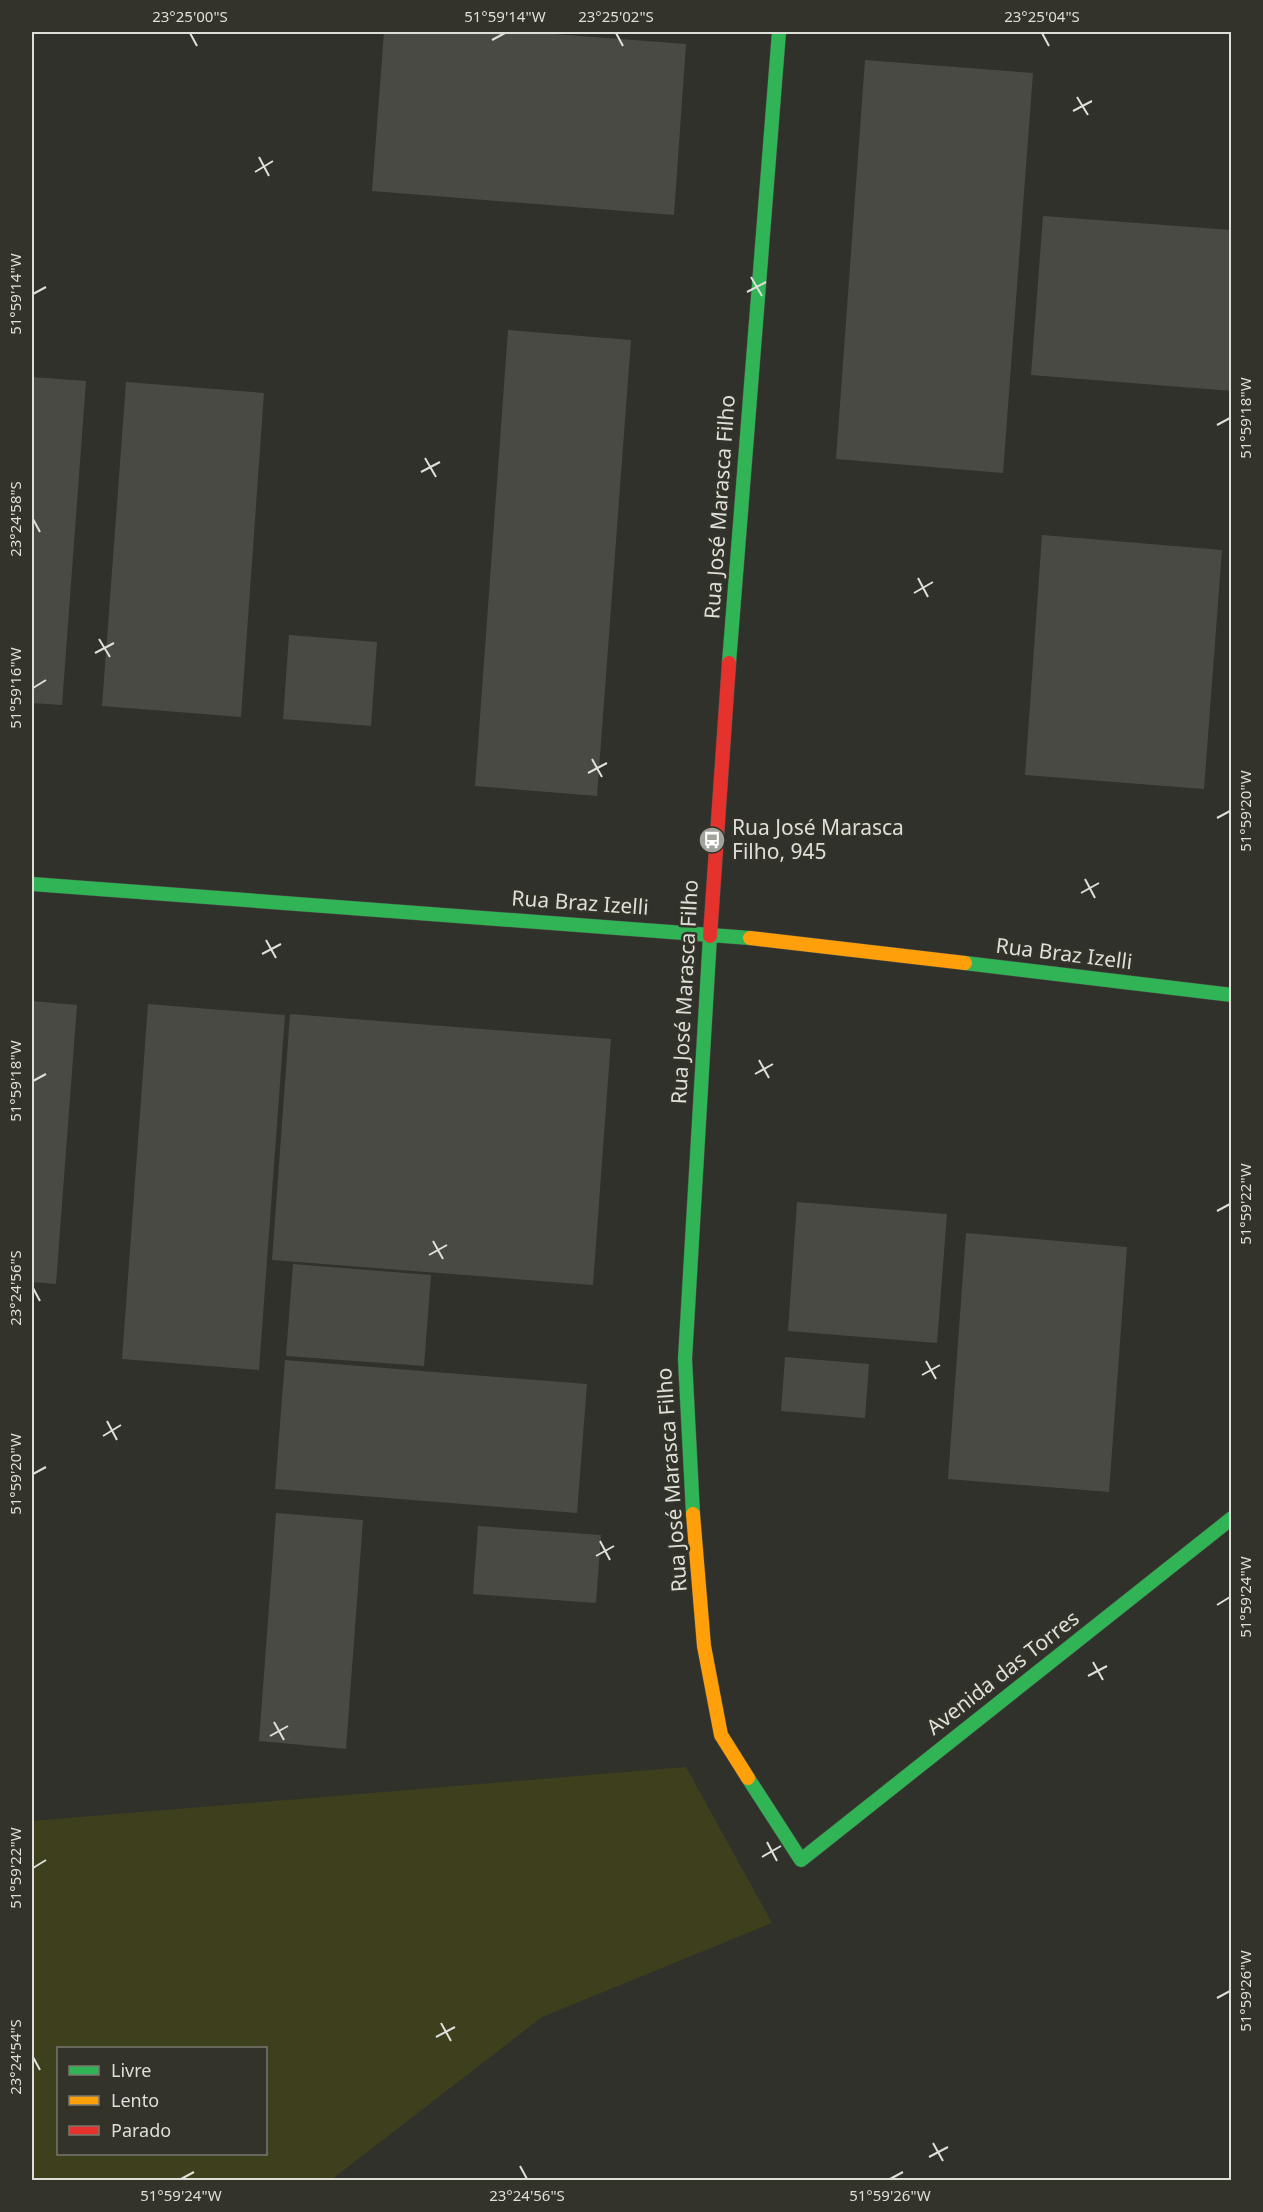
<svg xmlns="http://www.w3.org/2000/svg" width="1263" height="2212" font-family="'Noto Sans',sans-serif">
<style>
.green{fill:#3e3f1c;fill-rule:evenodd}
.building{fill:#4a4a45}
.lines{fill:none;stroke-linecap:round;stroke-linejoin:round}
.fast-casing{stroke:#4c4c48;stroke-width:15}
.slow-casing{stroke:#4c4c48;stroke-width:15}
.jam-casing{stroke:#4c4c48;stroke-width:15}
.fast{stroke:#30b455;stroke-width:14}
.slow{stroke:#ff9f0a;stroke-width:14}
.jam{stroke:#e5322d;stroke-width:14}
.ticks{fill:none;stroke:#dedfd8;stroke-width:2}
.labels{text-anchor:middle;stroke-width:5;stroke-linejoin:round;paint-order:stroke}
.street-label{font-size:21px;fill:#dedfd8;stroke:#333329}
.poi-label{font-size:21px;fill:#dedfd8;stroke:#333329;text-anchor:start}
.neatline{fill:none;stroke:#dedfd8;stroke-width:2}
.ticks-label{font-size:15px;text-anchor:middle;fill:#dedfd8}
</style>
<rect width="100%" height="100%" fill="#31312b"/>
<!-- green -->
<path class="green" d="M 686,1767 L 772,1923 L 542,2017 L 331,2180 L 32,2180 L 32,1821 ZM 58,2048 L 266,2048 L 266,2154 L 58,2154 Z"/>
<!-- building -->
<path class="building" d="M 384,32 L 528,32 L 686,44 L 674,215 L 372,191 Z
M 865,60 L 1033,73 L 1003,473 L 836,459 Z
M 1043,216 L 1232,230 L 1232,391 L 1031,375 Z
M 508,330 L 631,340 L 597,796 L 475,786 Z
M 32,377 L 86,381 L 62,705 L 32,703 Z
M 126,382 L 264,393 L 241,717 L 102,706 Z
M 1042,535 L 1222,550 L 1204,789 L 1025,775 Z
M 289,635 L 377,642 L 371,726 L 283,719 Z
M 32,1001 L 77,1005 L 56,1284 L 32,1282 Z
M 148,1004 L 285,1015 L 259,1370 L 122,1359 Z
M 290,1014 L 611,1039 L 593,1285 L 272,1260 Z
M 797,1202 L 947,1214 L 937,1343 L 788,1331 Z
M 966,1233 L 1127,1247 L 1109,1492 L 948,1479 Z
M 293,1264 L 431,1275 L 424,1366 L 286,1356 Z
M 785,1357 L 869,1364 L 865,1418 L 781,1411 Z
M 285,1360 L 587,1384 L 577,1513 L 275,1489 Z
M 276,1513 L 363,1520 L 346,1749 L 259,1741 Z
M 478,1526 L 601,1535 L 596,1603 L 473,1594 Z"/>
<g class="lines">
<defs>
<path id="fast" d="M 729,663 L 779,32
M 32,884 L 750,938
M 965,963 L 1232,995
M 693,1514 L 685,1359 L 710,936
M 748,1778 L 801,1860 L 1232,1518"/>
<path id="slow" d="M 750,938 L 965,963
M 693,1514 L 704,1646 L 721,1735 L 748,1778"/>
<path id="jam" d="M 710,936 L 729,663"/>
</defs>
<!-- fast casing -->
<use href="#fast" class="fast-casing"/>
<!-- slow casing -->
<use href="#slow" class="slow-casing"/>
<!-- jam casing -->
<use href="#jam" class="jam-casing"/>
<!-- fast -->
<use href="#fast" class="fast"/>
<!-- slow -->
<use href="#slow" class="slow"/>
<!-- jam -->
<use href="#jam" class="jam"/>
</g>
<!-- ticks -->
<path class="ticks" d="M 190,33 L 197,46M 616,33 L 623,46M 1042,33 L 1049,46M 492,40 L 505,33M 1077,97 L 1088,115M 1073,111 L 1092,101M 259,157 L 269,176M 255,172 L 273,161M 751,277 L 762,296M 747,292 L 766,282M 33,294 L 46,287M 1217,425 L 1230,418M 425,458 L 436,477M 421,472 L 440,462M 33,519 L 40,532M 918,578 L 928,597M 914,593 L 933,582M 99,639 L 110,657M 95,653 L 114,643M 33,688 L 46,680M 592,759 L 602,777M 588,773 L 607,763M 1217,818 L 1230,811M 1085,879 L 1095,898M 1081,893 L 1099,883M 266,940 L 276,958M 262,954 L 281,944M 759,1060 L 769,1078M 755,1074 L 773,1064M 33,1081 L 46,1074M 1217,1211 L 1230,1204M 433,1241 L 443,1259M 429,1255 L 447,1245M 33,1288 L 40,1301M 926,1361 L 936,1379M 922,1375 L 940,1365M 107,1421 L 117,1440M 103,1436 L 121,1425M 33,1474 L 46,1467M 600,1541 L 610,1560M 596,1556 L 614,1546M 1217,1605 L 1230,1597M 1093,1662 L 1103,1680M 1088,1676 L 1107,1666M 274,1722 L 284,1740M 270,1736 L 288,1726M 767,1842 L 777,1861M 762,1857 L 781,1846M 33,1868 L 46,1860M 1217,1998 L 1230,1991M 441,2023 L 451,2041M 436,2037 L 455,2027M 33,2057 L 40,2070M 933,2143 L 943,2161M 929,2157 L 948,2147M 520,2166 L 527,2179M 181,2179 L 194,2172M 890,2179 L 903,2172"/>
<!-- icons -->
<defs>
<symbol id="bus-disc" viewBox="-11 -11 22 22"><circle r="9.5" fill="#a1a29b" stroke="#333329"/><path d="M-5-6H5V4H4V6H2V4H-2V6H-4V4H-5ZM-3.5-4V0h7V-4ZM-3.5 1.2v1.5H-2V1.2ZM2 1.2v1.5H3.5V1.2Z" fill="#fff"/></symbol>
</defs>
<g fill-rule="evenodd">
<use href="#bus-disc" x="697" y="825" width="30" height="30"/>
</g>
<g class="labels">
<!-- street labels -->
<g class="street-label">
<text transform="translate(720 507) rotate(-86)" y="7">Rua José Marasca Filho</text>
<text transform="translate(580 903) rotate(4)" y="7">Rua Braz Izelli</text>
<text transform="translate(1064 954) rotate(7)" y="7">Rua Braz Izelli</text>
<text transform="translate(685 992) rotate(-87)" y="7">Rua José Marasca Filho</text>
<text transform="translate(672 1480) rotate(-94)" y="7">Rua José Marasca Filho</text>
<text transform="translate(1003 1673) rotate(-38)" y="7">Avenida das Torres</text>
</g>
<!-- poi labels -->
<g class="poi-label">
<text x="732" y="835">Rua José Marasca<tspan x="732" dy="24">Filho, 945</tspan></text>
</g>
</g>
<!-- border -->
<rect width="1263" height="2212" fill="none" stroke="#333329" stroke-width="66"/>
<!-- legend -->
<rect x="57" y="2047" width="210" height="108" fill="#333329" stroke="#77786f" stroke-width="1.5"/>
<rect x="69" y="2066" width="30" height="9" fill="#30b455" stroke="#77786f" stroke-width="1.5"/>
<text x="111" y="2077" font-size="18" fill="#dedfd8">Livre</text>
<rect x="69" y="2096" width="30" height="9" fill="#ff9f0a" stroke="#77786f" stroke-width="1.5"/>
<text x="111" y="2107" font-size="18" fill="#dedfd8">Lento</text>
<rect x="69" y="2126" width="30" height="9" fill="#e5322d" stroke="#77786f" stroke-width="1.5"/>
<text x="111" y="2137" font-size="18" fill="#dedfd8">Parado</text>
<rect x="33" y="33" width="1197" height="2146" class="neatline"/>
<g class="ticks-label">
<text x="190" y="22">23°25'00"S</text>
<text x="505" y="22">51°59'14"W</text>
<text x="616" y="22">23°25'02"S</text>
<text x="1042" y="22">23°25'04"S</text>
<text transform="translate(16 294) rotate(-90)" y="5">51°59'14"W</text>
<text transform="translate(1246 418) rotate(-90)" y="5">51°59'18"W</text>
<text transform="translate(16 519) rotate(-90)" y="5">23°24'58"S</text>
<text transform="translate(16 688) rotate(-90)" y="5">51°59'16"W</text>
<text transform="translate(1246 811) rotate(-90)" y="5">51°59'20"W</text>
<text transform="translate(16 1081) rotate(-90)" y="5">51°59'18"W</text>
<text transform="translate(1246 1204) rotate(-90)" y="5">51°59'22"W</text>
<text transform="translate(16 1288) rotate(-90)" y="5">23°24'56"S</text>
<text transform="translate(16 1474) rotate(-90)" y="5">51°59'20"W</text>
<text transform="translate(1246 1597) rotate(-90)" y="5">51°59'24"W</text>
<text transform="translate(16 1868) rotate(-90)" y="5">51°59'22"W</text>
<text transform="translate(1246 1991) rotate(-90)" y="5">51°59'26"W</text>
<text transform="translate(16 2057) rotate(-90)" y="5">23°24'54"S</text>
<text x="181" y="2201">51°59'24"W</text>
<text x="527" y="2201">23°24'56"S</text>
<text x="890" y="2201">51°59'26"W</text>
</g>
</svg>
